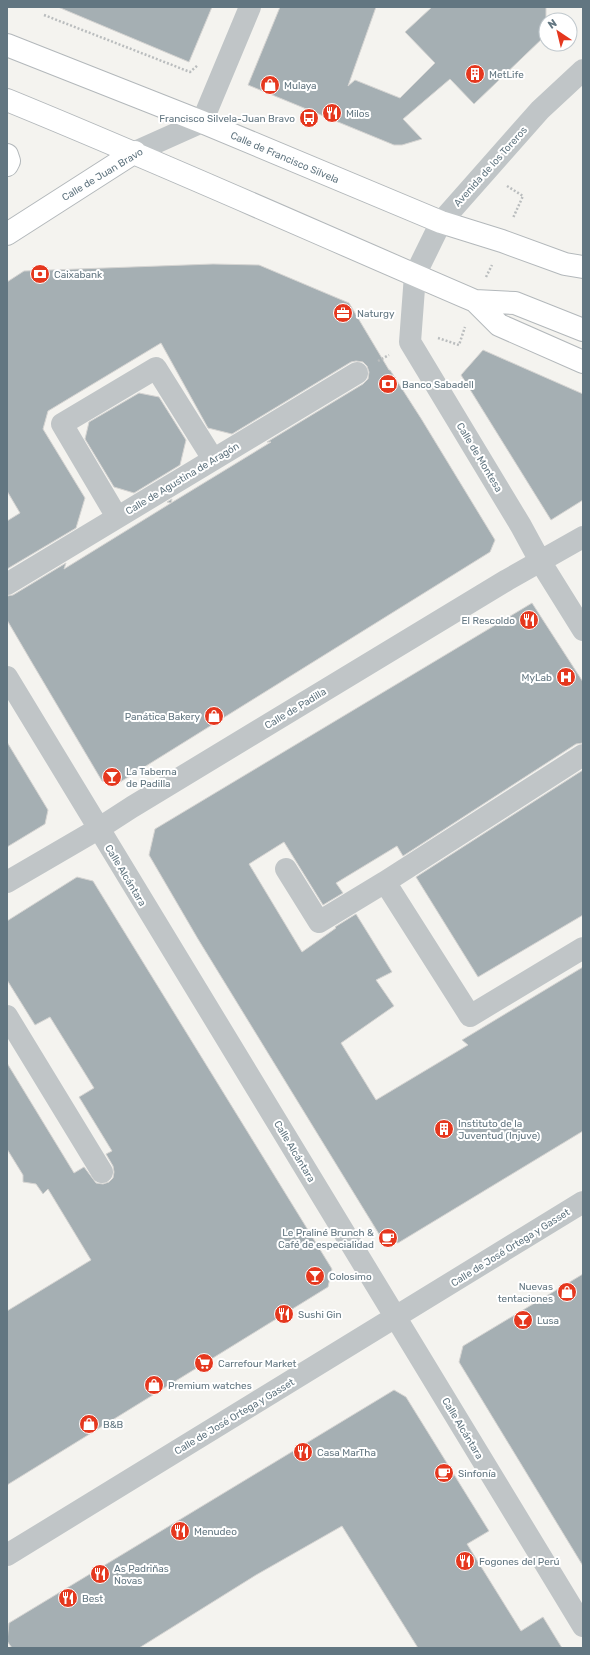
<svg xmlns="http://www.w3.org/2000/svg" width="590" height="1655" font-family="Rubik,sans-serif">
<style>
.building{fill:#a5afb3;stroke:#d5d4d2}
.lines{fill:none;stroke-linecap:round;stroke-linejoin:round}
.major-casing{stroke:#b3b8bb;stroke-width:24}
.path{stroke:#babdbe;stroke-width:2.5;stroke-dasharray:2 2;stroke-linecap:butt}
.minor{stroke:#c0c5c7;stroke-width:22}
.major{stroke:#fff;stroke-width:22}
.labels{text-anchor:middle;stroke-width:4;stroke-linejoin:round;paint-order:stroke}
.poi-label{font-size:10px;fill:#627681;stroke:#fff;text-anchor:start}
.street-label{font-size:10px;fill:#627681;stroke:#fff}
</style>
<rect width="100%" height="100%" fill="#f4f3ef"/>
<!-- building -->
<path class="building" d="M 58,7 L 212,7 L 189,62 Z
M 280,7 L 376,7 L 348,86 L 355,80 L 400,98 L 435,63 L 405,32 L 432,7 L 546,7 L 546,35 L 474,104 L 450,79 L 403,119 L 422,139 L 402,145 L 394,145 L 248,85 Z
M 213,264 L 259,265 L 349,303 L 389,370 L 390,370 L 422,420 L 495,540 L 490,552 L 117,784 L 102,781 L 31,661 L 7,620 L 7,596 L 13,595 L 66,563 L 64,569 L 171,503 L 167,502 L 172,499 L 171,503 L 271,442 L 267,442 L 363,384 L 368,379 L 369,372 L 367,366 L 363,362 L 356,361 L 351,362 L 232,434 L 208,428 L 161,343 L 48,411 L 43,429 L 85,498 L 76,528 L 7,569 L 7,521 L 20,513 L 7,491 L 7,282 L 24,271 Z
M 483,350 L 583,394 L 583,500 L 551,520 L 461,375 Z
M 139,393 L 159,397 L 186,440 L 180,465 L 134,493 L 114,487 L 85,439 L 89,422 Z
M 532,603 L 583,682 L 583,743 L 576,744 L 403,856 L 397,846 L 336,883 L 343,893 L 323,905 L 284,842 L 249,864 L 302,952 L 336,928 L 335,927 L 356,914 L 392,972 L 376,980 L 394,1006 L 341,1043 L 376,1100 L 468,1045 L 462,1040 L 583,967 L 583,1131 L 398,1243 L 382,1239 L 198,939 L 149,855 L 155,829 Z
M 7,742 L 48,810 L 45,824 L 7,847 Z
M 583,770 L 583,915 L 478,977 L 416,877 Z
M 77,877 L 93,881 L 332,1269 L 328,1287 L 7,1485 L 7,1311 L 91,1260 L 48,1189 L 43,1194 L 36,1184 L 23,1182 L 23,1175 L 7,1149 L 7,1063 L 74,1173 L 84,1167 L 96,1183 L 103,1184 L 109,1182 L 113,1178 L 114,1172 L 113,1166 L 106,1154 L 112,1151 L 79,1097 L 94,1088 L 50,1017 L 35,1025 L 7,980 L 7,921 Z
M 583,1274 L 583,1566 L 459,1362 L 463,1346 Z
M 394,1390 L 406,1397 L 489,1531 L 467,1544 L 521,1631 L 543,1617 L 562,1648 L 418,1648 L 342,1526 L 256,1575 L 139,1648 L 12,1648 L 7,1641 L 9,1623 Z"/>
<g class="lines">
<defs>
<path id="major" d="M 7,45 L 202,122 L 441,222 L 502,241 L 565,264 L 583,267
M 7,100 C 164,164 319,234 475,301 L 515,303 L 583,330
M 7,155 L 9,161 L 7,165
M 7,234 L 135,152
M 475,301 L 499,325 L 583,362"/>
</defs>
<!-- major casing -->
<use href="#major" class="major-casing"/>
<!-- path -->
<path class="path" d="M 44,15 L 190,72 L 198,65
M 507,186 L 523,196 L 513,218
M 486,277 L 492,265
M 438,338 L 459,345 L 465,327
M 378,361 L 389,355"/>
<!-- minor -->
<path class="minor" d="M 583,70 L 540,110 L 441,222 L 415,275 L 410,342 L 521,526 L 540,561 L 583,630
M 135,152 L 202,122 L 250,7
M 117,517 L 62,424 L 156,368 L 213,459
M 7,584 L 357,373
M 7,677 L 583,1626
M 583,755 L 385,882 L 470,1016 L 583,948
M 286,869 L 319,922 L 385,882
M 7,882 L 98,829 L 132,807 L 507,580 L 583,537
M 7,1016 L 102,1172
M 7,1555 L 583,1202"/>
<!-- major -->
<use href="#major" class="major"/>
</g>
<!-- icons -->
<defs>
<symbol id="building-disc" viewBox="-11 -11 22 22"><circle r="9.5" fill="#e5371e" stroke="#fff"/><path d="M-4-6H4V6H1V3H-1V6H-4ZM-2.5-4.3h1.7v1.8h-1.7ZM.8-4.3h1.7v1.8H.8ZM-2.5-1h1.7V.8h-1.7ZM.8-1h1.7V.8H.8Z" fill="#fff"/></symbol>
<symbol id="shop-disc" viewBox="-11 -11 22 22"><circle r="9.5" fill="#e5371e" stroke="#fff"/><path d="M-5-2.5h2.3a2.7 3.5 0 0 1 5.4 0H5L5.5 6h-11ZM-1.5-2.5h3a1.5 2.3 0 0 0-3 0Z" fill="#fff"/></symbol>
<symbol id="restaurant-disc" viewBox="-11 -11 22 22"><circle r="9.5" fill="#e5371e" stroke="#fff"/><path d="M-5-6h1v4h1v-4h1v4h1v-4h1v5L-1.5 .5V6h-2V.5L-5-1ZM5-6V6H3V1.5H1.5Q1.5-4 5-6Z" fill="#fff"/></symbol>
<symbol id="bus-disc" viewBox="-11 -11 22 22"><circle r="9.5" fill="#e5371e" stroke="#fff"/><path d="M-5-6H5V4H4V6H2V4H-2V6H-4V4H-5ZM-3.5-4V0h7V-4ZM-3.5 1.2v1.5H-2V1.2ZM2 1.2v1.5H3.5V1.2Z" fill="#fff"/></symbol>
<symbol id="bank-disc" viewBox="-11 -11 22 22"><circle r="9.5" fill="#e5371e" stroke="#fff"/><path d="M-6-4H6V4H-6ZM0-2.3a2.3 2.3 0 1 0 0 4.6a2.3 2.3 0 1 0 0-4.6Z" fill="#fff"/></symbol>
<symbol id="office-disc" viewBox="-11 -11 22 22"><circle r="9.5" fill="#e5371e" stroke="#fff"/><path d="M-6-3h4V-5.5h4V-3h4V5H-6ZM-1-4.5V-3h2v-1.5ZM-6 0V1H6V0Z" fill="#fff"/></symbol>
<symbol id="hospital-disc" viewBox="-11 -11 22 22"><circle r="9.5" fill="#e5371e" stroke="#fff"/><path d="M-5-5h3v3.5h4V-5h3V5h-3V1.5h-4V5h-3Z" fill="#fff"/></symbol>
<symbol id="bar-disc" viewBox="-11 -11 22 22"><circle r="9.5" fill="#e5371e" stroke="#fff"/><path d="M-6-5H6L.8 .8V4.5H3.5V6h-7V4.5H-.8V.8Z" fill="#fff"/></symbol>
<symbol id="cafe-disc" viewBox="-11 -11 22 22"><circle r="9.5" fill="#e5371e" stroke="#fff"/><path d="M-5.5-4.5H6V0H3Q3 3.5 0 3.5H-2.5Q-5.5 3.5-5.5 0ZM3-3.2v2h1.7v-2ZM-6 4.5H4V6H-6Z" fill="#fff"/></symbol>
<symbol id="supermarket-disc" viewBox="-11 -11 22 22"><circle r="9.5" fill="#e5371e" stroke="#fff"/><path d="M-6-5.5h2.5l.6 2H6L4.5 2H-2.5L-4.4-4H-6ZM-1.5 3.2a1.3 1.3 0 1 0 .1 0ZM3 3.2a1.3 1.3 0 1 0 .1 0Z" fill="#fff"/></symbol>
</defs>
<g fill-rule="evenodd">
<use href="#building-disc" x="464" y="63" width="22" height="22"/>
<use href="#shop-disc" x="259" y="74" width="22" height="22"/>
<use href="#restaurant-disc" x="321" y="102" width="22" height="22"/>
<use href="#bus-disc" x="298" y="107" width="22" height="22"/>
<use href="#bank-disc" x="29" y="263" width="22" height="22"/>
<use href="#office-disc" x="332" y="302" width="22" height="22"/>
<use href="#bank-disc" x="377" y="373" width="22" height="22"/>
<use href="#restaurant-disc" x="518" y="609" width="22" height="22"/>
<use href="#hospital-disc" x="555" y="666" width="22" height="22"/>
<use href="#shop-disc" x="203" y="705" width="22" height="22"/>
<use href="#bar-disc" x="101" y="766" width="22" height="22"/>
<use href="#building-disc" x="433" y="1118" width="22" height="22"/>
<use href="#cafe-disc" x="377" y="1227" width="22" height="22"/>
<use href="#bar-disc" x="304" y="1265" width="22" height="22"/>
<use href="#shop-disc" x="556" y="1281" width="22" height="22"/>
<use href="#restaurant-disc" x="273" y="1303" width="22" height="22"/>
<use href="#bar-disc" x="512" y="1309" width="22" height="22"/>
<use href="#supermarket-disc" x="193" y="1352" width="22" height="22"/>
<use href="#shop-disc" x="143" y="1374" width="22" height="22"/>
<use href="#shop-disc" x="78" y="1413" width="22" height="22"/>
<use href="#restaurant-disc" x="292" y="1441" width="22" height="22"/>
<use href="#cafe-disc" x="433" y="1462" width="22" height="22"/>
<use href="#restaurant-disc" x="169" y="1520" width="22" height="22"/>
<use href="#restaurant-disc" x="454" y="1550" width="22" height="22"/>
<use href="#restaurant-disc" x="89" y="1563" width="22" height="22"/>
<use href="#restaurant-disc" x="57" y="1587" width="22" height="22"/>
</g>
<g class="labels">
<!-- poi labels -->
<g class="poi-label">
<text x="489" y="78">MetLife</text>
<text x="284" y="89">Mulaya</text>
<text x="346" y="117">Milos</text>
<text x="295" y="122" text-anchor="end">Francisco Silvela-Juan Bravo</text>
<text x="54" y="278">Caixabank</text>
<text x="357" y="317">Naturgy</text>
<text x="402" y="388">Banco Sabadell</text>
<text x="515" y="624" text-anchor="end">El Rescoldo</text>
<text x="552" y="681" text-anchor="end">MyLab</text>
<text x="200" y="720" text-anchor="end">Panática Bakery</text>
<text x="126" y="775">La Taberna<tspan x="126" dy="12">de Padilla</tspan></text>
<text x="458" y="1127">Instituto de la<tspan x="458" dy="12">Juventud (Injuve)</tspan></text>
<text x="374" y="1236" text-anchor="end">Le Praliné Brunch &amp;<tspan x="374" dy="12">Café de especialidad</tspan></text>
<text x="329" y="1280">Colosimo</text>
<text x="553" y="1290" text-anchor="end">Nuevas<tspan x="553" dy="12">tentaciones</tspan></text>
<text x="298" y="1318">Sushi Gin</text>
<text x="537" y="1324">Lusa</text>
<text x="218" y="1367">Carrefour Market</text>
<text x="168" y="1389">Premium watches</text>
<text x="103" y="1428">B&amp;B</text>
<text x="317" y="1456">Casa MarTha</text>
<text x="458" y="1477">Sinfonía</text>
<text x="194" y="1535">Menudeo</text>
<text x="479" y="1565">Fogones del Perú</text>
<text x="114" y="1572">As Padriñas<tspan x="114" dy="12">Novas</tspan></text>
<text x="82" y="1602">Best</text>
</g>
<!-- street labels -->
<g class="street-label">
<text transform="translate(285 157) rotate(23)" y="4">Calle de Francisco Silvela</text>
<text transform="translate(490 166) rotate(-48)" y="4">Avenida de los Toreros</text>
<text transform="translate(102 174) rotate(-31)" y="4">Calle de Juan Bravo</text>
<text transform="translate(480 457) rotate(59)" y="4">Calle de Montesa</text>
<text transform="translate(182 478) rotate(-31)" y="4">Calle de Agustina de Aragón</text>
<text transform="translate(295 708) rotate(-31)" y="4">Calle de Padilla</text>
<text transform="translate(126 875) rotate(59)" y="4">Calle Alcántara</text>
<text transform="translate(295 1151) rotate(59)" y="4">Calle Alcántara</text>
<text transform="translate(510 1247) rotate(-32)" y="4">Calle de José Ortega y Gasset</text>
<text transform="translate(234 1416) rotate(-31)" y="4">Calle de José Ortega y Gasset</text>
<text transform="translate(463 1428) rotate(59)" y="4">Calle Alcántara</text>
</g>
</g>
<!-- border -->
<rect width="590" height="1655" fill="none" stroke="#627681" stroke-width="16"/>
<!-- north arrow -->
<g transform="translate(558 32) rotate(325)"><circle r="19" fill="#ffffff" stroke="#c0c8cd"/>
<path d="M0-3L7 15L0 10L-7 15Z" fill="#e5371e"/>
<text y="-6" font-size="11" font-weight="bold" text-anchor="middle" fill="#627681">N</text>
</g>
</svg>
